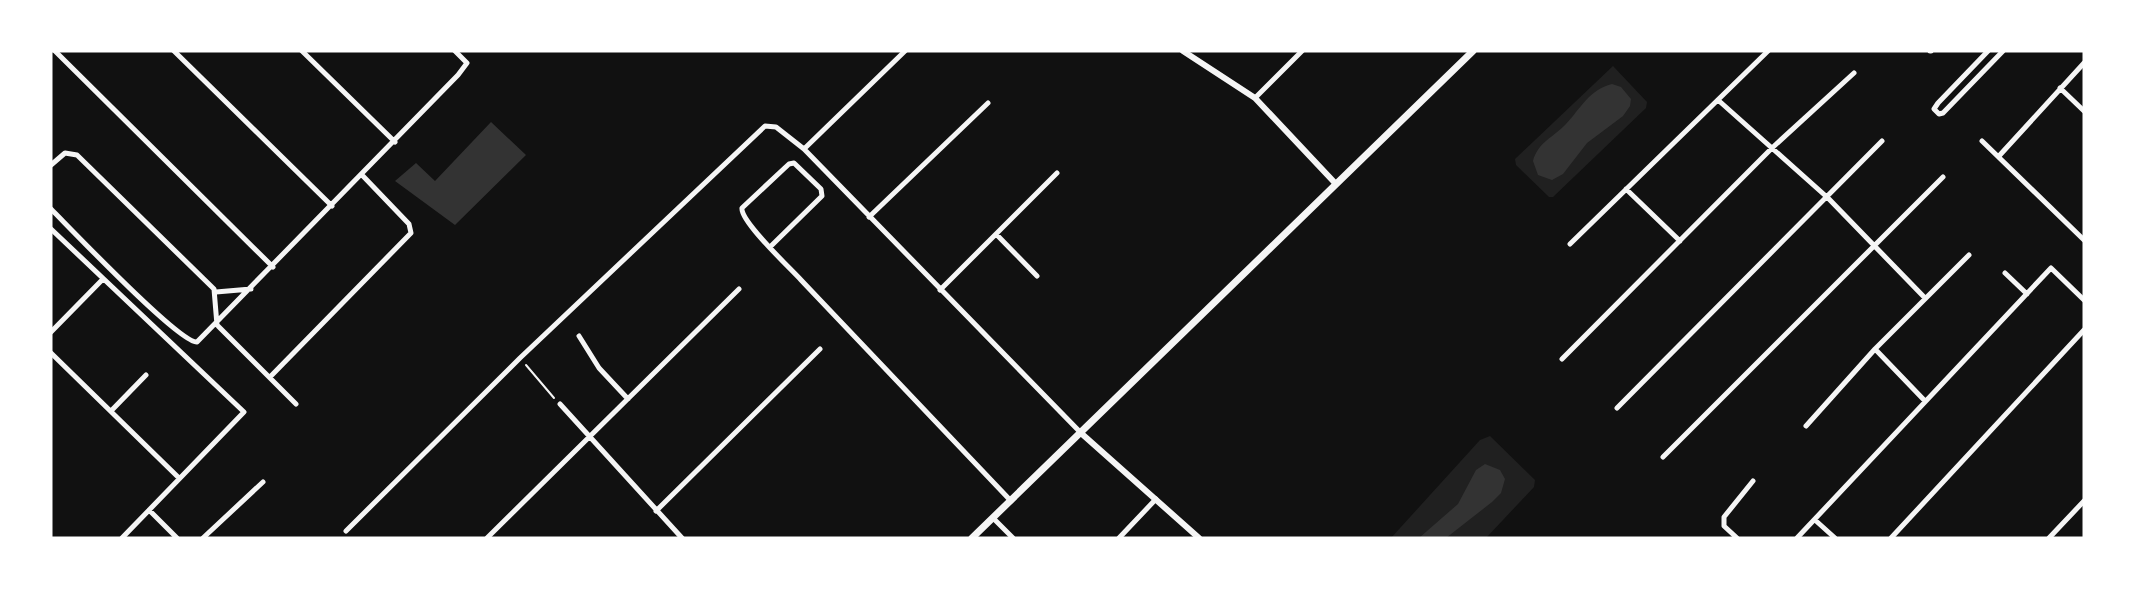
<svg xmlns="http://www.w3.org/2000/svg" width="2135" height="589" font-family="Cabin,sans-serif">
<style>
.green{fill:#202020}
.water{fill:#333}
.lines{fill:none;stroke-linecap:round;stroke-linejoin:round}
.path{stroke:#f5f5f5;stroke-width:2}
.minor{stroke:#f5f5f5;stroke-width:5}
.tertiary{stroke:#f5f5f5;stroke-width:6}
.secondary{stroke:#f5f5f5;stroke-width:7}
</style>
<rect width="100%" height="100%" fill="#111"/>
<!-- green -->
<path class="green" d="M 1613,66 L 1647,102 L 1646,108 L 1553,197 L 1549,197 L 1516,165 L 1515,159 Z
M 1490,436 L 1535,480 L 1534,487 L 1486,538 L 1391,538 L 1480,440 Z"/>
<!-- water -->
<path class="water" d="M 1612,84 L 1621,87 L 1631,99 L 1630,106 L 1623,116 L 1587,143 L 1563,174 L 1552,180 L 1538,175 L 1533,161 C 1538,142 1554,137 1566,124 C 1581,108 1589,90 1612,84 Z
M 491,122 L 526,155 L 455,225 L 395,181 L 416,163 L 435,181 Z
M 1485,464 L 1500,470 L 1505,479 L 1501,493 L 1492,502 L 1446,538 L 1419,538 L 1458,504 L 1476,470 Z"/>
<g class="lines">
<!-- path -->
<path class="path" d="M 526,365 L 554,398"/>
<!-- minor -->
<path class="minor" d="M 55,51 L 273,267
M 174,51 L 332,206
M 302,51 L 395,142
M 1930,51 L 1931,51
M 1988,51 L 1938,103 L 1934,109 L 1939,114 L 1943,113 L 2003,51
M 2060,88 L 2084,111
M 1255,98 L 1302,51
M 1718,100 L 1828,198 L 1925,298
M 1982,141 L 2084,240
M 804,149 L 905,51
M 1999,156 L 2084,63
M 51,165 L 65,153 L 77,155 L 214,289 L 217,325
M 1626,189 L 1680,241
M 51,209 C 71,229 179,343 197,342 L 458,75 L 467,63 L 455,51
M 869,217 L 988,103
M 51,229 L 244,412 L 122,538
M 996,234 L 1037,276
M 1570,244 L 1768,51
M 770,247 L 822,196 L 821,189 L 794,163 L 789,164 L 742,208 C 740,221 790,268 801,280 L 1011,501
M 2005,273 L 2027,294
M 940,290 L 1057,173
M 216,292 L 251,289
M 217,325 L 296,404
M 51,332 L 103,279
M 579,336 L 599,368 L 628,399
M 51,353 L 179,478
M 1562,359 L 1772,148 L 1854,73
M 270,377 L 411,233 L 409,224 L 362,175
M 1925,401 L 1875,349 L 1969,255
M 560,404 L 682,538
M 1617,408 L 1882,141
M 111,411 L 146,375
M 1806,426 L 1875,349
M 1663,457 L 1943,177
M 149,510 L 177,538
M 656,511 L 820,349
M 993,518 L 1013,538
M 1815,520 L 1835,538
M 346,531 L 520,358 L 765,126 L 776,127 L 804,149 L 1082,434
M 203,538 L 263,482
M 487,538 L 739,289
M 1119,538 L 1156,499
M 1737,538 L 1724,526 L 1724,517 L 1753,481
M 1797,538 L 2051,268 L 2084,300
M 1891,538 L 2084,330
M 2049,538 L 2084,501"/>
<!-- tertiary -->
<path class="tertiary" d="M 1183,51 L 1255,98 L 1335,183
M 1082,434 L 1199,538"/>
<!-- secondary -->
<path class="secondary" d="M 972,538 L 1473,51"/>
</g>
<!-- border -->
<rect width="2135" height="589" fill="none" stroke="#ffffff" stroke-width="105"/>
</svg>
